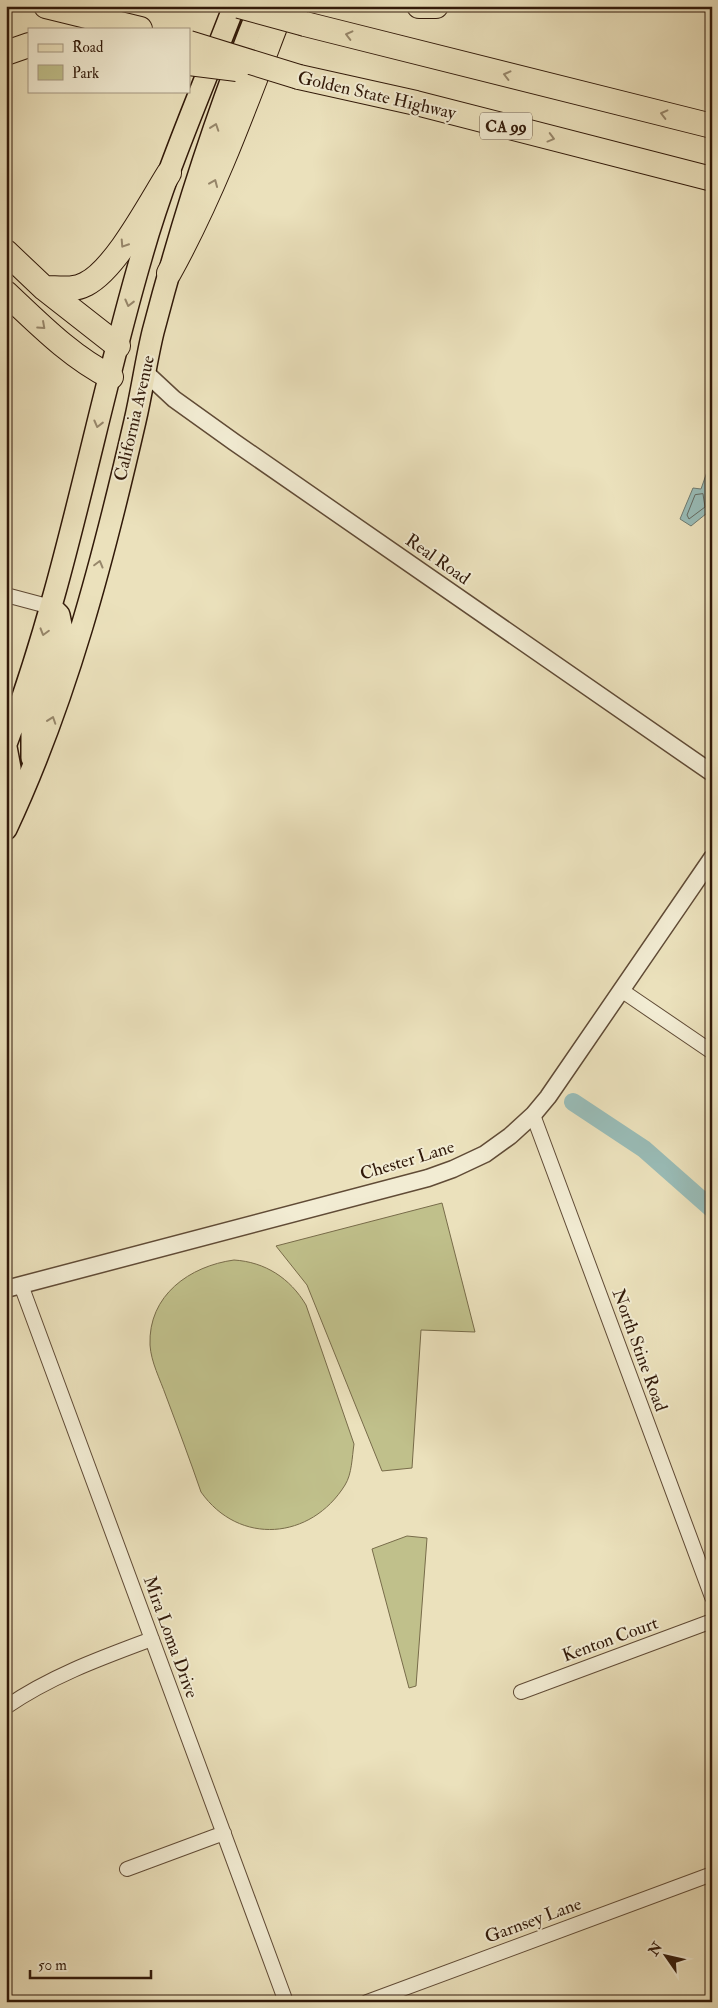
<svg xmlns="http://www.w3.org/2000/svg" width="718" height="2008" font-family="'IM FELL Double Pica',serif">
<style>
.green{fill:#c0c08b;stroke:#786c4a}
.water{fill:#99bcb7;stroke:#6f7b71}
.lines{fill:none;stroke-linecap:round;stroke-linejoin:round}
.shore{stroke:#656a60;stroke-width:1}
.canal{stroke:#99bcb7;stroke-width:18}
.minor-casing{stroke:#604b36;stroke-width:16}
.tertiary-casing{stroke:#604b36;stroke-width:19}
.primary-casing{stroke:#311909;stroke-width:24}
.motorway-casing{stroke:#311909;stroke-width:26}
.minor{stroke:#f2ecd3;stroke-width:14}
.tertiary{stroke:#f2ecd3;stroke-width:16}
.primary{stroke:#ebe1bc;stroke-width:21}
.motorway{stroke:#ebe1bc;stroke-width:24}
.motorway-bridge-casing{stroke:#311909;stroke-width:26;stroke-linecap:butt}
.motorway-bridge{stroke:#ebe1bc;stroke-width:24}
.oneway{stroke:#97876b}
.labels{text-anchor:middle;stroke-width:4;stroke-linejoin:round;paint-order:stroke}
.shield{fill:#f2ecd3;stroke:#6b5846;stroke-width:1}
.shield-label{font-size:16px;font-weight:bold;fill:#311909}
.street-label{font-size:18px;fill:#311909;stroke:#f2ecd3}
</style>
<rect width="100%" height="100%" fill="#ebe1bc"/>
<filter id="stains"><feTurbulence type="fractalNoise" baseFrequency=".004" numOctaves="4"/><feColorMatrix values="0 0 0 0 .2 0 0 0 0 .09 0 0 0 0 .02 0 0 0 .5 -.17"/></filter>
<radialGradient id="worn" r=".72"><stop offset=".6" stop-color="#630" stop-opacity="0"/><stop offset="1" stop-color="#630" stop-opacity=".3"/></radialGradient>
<!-- green -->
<path class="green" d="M 442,1203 L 475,1332 L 421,1330 L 412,1468 L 382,1471 L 307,1285 L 276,1246 Z
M 234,1260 C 265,1262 290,1278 306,1305 L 354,1444 C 352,1457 352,1474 345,1485 C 311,1540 239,1546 201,1492 C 190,1460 178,1428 166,1396 C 160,1379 151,1362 150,1345 C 148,1295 190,1266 234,1260 Z
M 407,1536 L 427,1538 L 416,1686 L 409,1688 L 372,1549 Z"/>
<!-- water -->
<path class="water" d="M 708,469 L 712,470 L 712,492 L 708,500 L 712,509 L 691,526 L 680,519 L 693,488 L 701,489 Z"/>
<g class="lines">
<!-- shore -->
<path class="shore" d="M 703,494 L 705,507 L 689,519 L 687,515 L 695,495 Z"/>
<!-- canal -->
<path class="canal" d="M 573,1102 L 644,1149 L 712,1209"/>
<defs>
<path id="minor" d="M 6,595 L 51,607
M 621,990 L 712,1052
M 533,1115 L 712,1597
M 21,1285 L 286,2002
M 521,1692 L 712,1621
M 6,1707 C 51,1676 101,1658 152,1639
M 127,1869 L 224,1833
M 367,2002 L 712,1874"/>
<path id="tertiary" d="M 145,372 L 174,399 L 234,442 L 712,773
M 6,1289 L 428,1178 L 453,1169 L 485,1154 L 510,1136 L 533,1115 L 548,1097 L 712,858"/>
<path id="primary" d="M 6,744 C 66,586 94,419 141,258 C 165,172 202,90 234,6
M 6,747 L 10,768 L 6,781
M 32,758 L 32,729 L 62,630 L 59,615 L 51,607
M 6,829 C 67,699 103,560 135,421 C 142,391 146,361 153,332 C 182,221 217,112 260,6"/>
<path id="motorway" d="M 46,6 L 140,29
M 419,6 L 436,6
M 305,24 L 712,126
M 6,53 L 29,45
M 299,77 L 416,103 L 712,179
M 6,252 L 44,288 L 118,346
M 169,273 C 216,188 248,97 283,6
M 44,288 C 59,288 73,291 86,284 C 116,269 150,203 169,173
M 6,293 C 38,323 71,357 111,377"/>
</defs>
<!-- minor casing -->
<use href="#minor" class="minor-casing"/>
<!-- tertiary casing -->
<use href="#tertiary" class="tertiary-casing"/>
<!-- primary casing -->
<use href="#primary" class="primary-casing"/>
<!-- motorway casing -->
<use href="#motorway" class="motorway-casing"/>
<!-- minor -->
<use href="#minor" class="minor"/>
<!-- tertiary -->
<use href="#tertiary" class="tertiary"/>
<!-- primary -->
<use href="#primary" class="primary"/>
<!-- motorway -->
<use href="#motorway" class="motorway"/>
<defs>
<path id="motorway-bridge" d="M 239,6 L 305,24
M 189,43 L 299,77
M 189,63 L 237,69"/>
</defs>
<!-- motorway-bridge casing -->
<use href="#motorway-bridge" class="motorway-bridge-casing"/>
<!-- motorway-bridge -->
<use href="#motorway-bridge" class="motorway-bridge"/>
</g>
<!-- one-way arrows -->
<defs><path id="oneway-chevron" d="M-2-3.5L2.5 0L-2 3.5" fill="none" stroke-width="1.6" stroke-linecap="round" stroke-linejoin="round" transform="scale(1.25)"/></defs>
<g class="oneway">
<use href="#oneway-chevron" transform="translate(349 35) rotate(-166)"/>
<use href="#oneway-chevron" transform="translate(507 75) rotate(-166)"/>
<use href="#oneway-chevron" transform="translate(664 114) rotate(-166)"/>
<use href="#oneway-chevron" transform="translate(215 127) rotate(-71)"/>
<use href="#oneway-chevron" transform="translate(551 138) rotate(15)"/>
<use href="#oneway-chevron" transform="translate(214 183) rotate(-67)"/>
<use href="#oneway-chevron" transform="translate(124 244) rotate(123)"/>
<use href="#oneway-chevron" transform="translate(129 303) rotate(104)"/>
<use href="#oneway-chevron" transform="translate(42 326) rotate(42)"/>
<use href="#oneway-chevron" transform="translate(98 424) rotate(104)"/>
<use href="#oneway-chevron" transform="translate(99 564) rotate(-75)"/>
<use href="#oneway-chevron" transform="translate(44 632) rotate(106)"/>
<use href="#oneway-chevron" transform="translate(52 720) rotate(-71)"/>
</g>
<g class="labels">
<!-- shield labels -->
<rect class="shield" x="480" y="112.5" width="52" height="27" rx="4"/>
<g class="shield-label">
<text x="506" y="132">CA 99</text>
</g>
<!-- street labels -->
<g class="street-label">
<text transform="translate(377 95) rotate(13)" y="6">Golden State Highway</text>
<text transform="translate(134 418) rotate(-77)" y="6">California Avenue</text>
<text transform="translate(438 559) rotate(35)" y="6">Real Road</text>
<text transform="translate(407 1160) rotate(-17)" y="6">Chester Lane</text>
<text transform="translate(640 1350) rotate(70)" y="6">North Stine Road</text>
<text transform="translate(171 1637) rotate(70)" y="6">Mira Loma Drive</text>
<text transform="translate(610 1639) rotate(-20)" y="6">Kenton Court</text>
<text transform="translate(533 1920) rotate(-20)" y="6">Garnsey Lane</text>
</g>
</g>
<!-- margin -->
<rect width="718" height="2008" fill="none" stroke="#ebe1bc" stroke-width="25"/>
<rect x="8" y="8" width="703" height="1993" fill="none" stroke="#311909" stroke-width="2.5"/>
<rect x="12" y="12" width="693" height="1983" fill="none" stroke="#311909"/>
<!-- legend -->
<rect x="28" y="28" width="162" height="65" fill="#f2ecd3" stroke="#a59882"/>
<rect x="38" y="44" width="25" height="8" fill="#ebe1bc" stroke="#a59882"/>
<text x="72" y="52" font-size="15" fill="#311909">Road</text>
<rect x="38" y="65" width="25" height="15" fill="#c0c08b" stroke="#a59882"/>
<text x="72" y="78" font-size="15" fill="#311909">Park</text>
<!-- north arrow -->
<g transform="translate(666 1956) rotate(304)" stroke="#f2ecd3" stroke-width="4" paint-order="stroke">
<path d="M0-4L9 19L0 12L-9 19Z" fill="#311909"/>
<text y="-8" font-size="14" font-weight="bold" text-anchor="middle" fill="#311909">N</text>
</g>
<!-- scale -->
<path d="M30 1970v8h121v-8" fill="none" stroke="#311909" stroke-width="2.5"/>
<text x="38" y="1970" font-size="15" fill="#311909" stroke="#f2ecd3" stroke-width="4" paint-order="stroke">50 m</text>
<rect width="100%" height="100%" filter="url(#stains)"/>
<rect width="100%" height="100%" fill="url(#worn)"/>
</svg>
